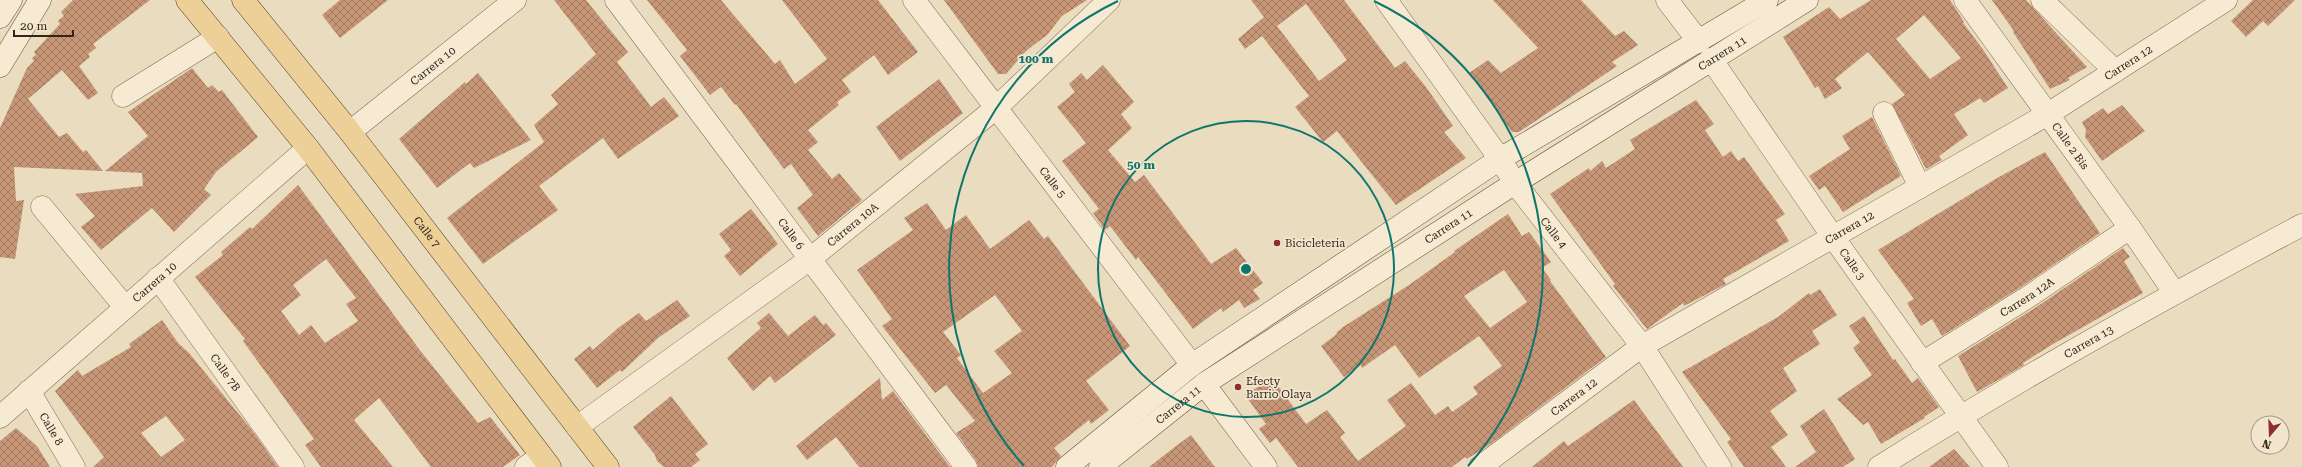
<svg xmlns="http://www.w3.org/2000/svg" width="2302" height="467" font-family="'Roboto Serif',serif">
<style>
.building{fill:url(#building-cross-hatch);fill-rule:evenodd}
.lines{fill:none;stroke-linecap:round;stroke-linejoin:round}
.street-casing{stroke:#826d59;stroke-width:23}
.secondary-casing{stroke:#634f3c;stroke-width:23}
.primary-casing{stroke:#4f3c2d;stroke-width:23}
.street{stroke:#f6ead2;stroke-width:22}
.secondary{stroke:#f6ead2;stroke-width:22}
.primary{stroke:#ecd098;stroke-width:22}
.ring{fill:none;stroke:#0f766e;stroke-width:2}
.poi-dot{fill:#8d2d30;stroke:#f2e7ce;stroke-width:1.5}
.labels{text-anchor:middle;stroke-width:3.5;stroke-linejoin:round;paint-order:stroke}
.street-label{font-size:11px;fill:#32261c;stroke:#f2e7ce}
.poi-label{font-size:11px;fill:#32261c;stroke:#f2e7ce;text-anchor:start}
.centre{fill:#0f766e;stroke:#f2e7ce;stroke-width:2}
.ring-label{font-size:12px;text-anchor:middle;font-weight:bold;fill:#0f766e;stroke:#f2e7ce;stroke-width:3.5;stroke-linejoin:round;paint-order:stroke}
</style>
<defs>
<pattern id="building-cross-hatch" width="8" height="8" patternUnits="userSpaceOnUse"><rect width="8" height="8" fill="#c69677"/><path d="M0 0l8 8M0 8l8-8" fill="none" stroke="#a17a61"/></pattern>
</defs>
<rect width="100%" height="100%" fill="#eadcbf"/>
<!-- building -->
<path class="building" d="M 73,0 L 150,0 L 93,44 L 96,48 L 88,54 L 90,57 L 79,66 L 98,93 L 88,100 L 62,70 L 28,99 L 59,137 L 67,133 L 83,152 L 86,150 L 103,171 L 14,167 L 16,201 L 24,200 L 15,259 L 0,257 L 0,128 L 27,68 L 34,61 L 32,58 L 36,55 L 34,52 L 60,24 L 58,21 L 64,16 L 61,12 Z
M 340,0 L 388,0 L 340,38 L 322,15 Z
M 554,0 L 586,0 L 628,52 L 617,62 L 643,96 L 651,107 L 664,97 L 679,116 L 618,159 L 603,138 L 539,186 L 558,210 L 483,264 L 447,218 L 544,142 L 534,125 L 558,104 L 551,95 L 596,54 Z
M 647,0 L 721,0 L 775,64 L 780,60 L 795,84 L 827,59 L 782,0 L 878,0 L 918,52 L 888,75 L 874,55 L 842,80 L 851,92 L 837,102 L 839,105 L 808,130 L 818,142 L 808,150 L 832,179 L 839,173 L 862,200 L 818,236 L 797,208 L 813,195 L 791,164 L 784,169 L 736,104 L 735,105 L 721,87 L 710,95 L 680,56 L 687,50 Z
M 944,0 L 1087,0 L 1062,16 L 1047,35 L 1026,51 L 1006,74 L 998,74 Z
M 1251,0 L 1344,0 L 1395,68 L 1405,61 L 1426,87 L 1453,126 L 1444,132 L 1466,158 L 1396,205 L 1337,131 L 1323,142 L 1295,107 L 1309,96 L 1262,36 L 1245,49 L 1238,39 L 1264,17 ZM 1306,4 L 1347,60 L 1319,81 L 1277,26 Z
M 1493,0 L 1581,0 L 1615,36 L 1624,31 L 1638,45 L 1612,62 L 1617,66 L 1519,132 L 1512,132 L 1469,73 L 1488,60 L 1501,73 L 1538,48 Z
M 1871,0 L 1950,0 L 1964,22 L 1963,23 L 1982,48 L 2008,88 L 1984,103 L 1980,98 L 1954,114 L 1968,135 L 1939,156 L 1942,160 L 1926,169 L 1892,104 L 1905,95 L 1868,52 L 1835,79 L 1842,88 L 1825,99 L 1818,86 L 1815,88 L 1783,37 L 1829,7 L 1840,19 ZM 1924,15 L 1961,58 L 1930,79 L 1896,39 Z
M 1992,0 L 2026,0 L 2087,67 L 2068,78 L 2070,80 L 2050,89 L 2013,32 L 2014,31 Z
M 2253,0 L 2295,0 L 2268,26 L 2263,21 L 2246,37 L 2231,21 Z
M 1103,65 L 1134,102 L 1121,114 L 1132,128 L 1108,150 L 1135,182 L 1144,175 L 1211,264 L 1236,248 L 1263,283 L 1253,290 L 1260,299 L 1244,308 L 1239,300 L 1223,312 L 1221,308 L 1193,329 L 1138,257 L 1136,260 L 1110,226 L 1105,230 L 1093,213 L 1099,209 L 1062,161 L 1086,143 L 1057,107 L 1075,92 L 1069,84 L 1081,73 L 1087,80 Z
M 192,68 L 208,88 L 212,85 L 219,92 L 222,90 L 258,137 L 216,172 L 204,189 L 211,195 L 174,232 L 152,208 L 101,250 L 81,227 L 95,216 L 75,194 L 143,186 L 142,173 L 105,171 L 148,136 L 128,112 Z
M 478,73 L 531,140 L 474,168 L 470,163 L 437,188 L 399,139 L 465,82 L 466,84 Z
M 939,79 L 963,113 L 900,161 L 876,127 Z
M 1696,100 L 1714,124 L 1705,130 L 1723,157 L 1731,151 L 1738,161 L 1744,157 L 1785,214 L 1776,220 L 1789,241 L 1723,279 L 1726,284 L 1684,306 L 1683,303 L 1647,329 L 1613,286 L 1615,284 L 1550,194 L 1589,168 L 1590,171 L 1602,161 L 1606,168 L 1635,149 L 1630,140 Z
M 2122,105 L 2145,131 L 2102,161 L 2085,137 L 2086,130 L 2082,122 L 2103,108 L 2108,114 Z
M 1872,117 L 1901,176 L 1843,212 L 1825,186 L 1819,190 L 1809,176 L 1850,149 L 1842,136 Z
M 2045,152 L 2100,233 L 2021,287 L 1942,336 L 1932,319 L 1921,326 L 1907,303 L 1914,299 L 1878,250 L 1999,177 Z
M 298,185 L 419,349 L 478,423 L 490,417 L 520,455 L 503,467 L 431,467 L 379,398 L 354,420 L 393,467 L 321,467 L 305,445 L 314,439 L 243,341 L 245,339 L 195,277 L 223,255 L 221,252 L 250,227 L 252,229 ZM 326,259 L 356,298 L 346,304 L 358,321 L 325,343 L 311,325 L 299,335 L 281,311 L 301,295 L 293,285 Z
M 927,203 L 946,230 L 966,215 L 990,249 L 1029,220 L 1044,239 L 1048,236 L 1130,346 L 1086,381 L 1109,410 L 1091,424 L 1089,420 L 1054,448 L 1061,456 L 1052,467 L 978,467 L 976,460 L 956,433 L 975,421 L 946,385 L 935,393 L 882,326 L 892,319 L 857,270 L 913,230 L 904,218 ZM 995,295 L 1022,331 L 994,351 L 1012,373 L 983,393 L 957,358 L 961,355 L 943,332 Z
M 751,209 L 778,244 L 740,276 L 724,256 L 731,250 L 719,234 Z
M 1508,214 L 1522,236 L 1529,232 L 1551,262 L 1542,268 L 1551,280 L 1550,281 L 1606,357 L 1492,443 L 1467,459 L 1465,457 L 1452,467 L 1298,467 L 1276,438 L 1270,443 L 1259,429 L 1266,424 L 1245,395 L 1272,378 L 1306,424 L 1327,410 L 1345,433 L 1340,437 L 1358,461 L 1406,426 L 1387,400 L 1411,383 L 1435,415 L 1448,406 L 1452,412 L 1478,394 L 1473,387 L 1502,366 L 1479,336 L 1419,378 L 1395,345 L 1362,368 L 1361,365 L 1344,377 L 1321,346 L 1337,334 L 1336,333 L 1343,327 L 1409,285 L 1455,252 L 1454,251 ZM 1504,270 L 1527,302 L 1490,328 L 1464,296 Z
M 2123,248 L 2130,257 L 2124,261 L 2143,293 L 2053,344 L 2023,363 L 2024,365 L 1977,392 L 1958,356 L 2035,308 Z
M 1820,289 L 1837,315 L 1812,331 L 1820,344 L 1783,368 L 1797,391 L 1770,411 L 1788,435 L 1771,447 L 1786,467 L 1744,467 L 1727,442 L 1731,439 L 1682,372 L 1778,317 L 1809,293 L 1810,295 Z
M 677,300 L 690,316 L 658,338 L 622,372 L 620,370 L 597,388 L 574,359 L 590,346 L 593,350 L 618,328 L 639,313 L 646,321 Z
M 769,313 L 788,336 L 815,315 L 823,325 L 826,323 L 836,335 L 775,383 L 770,376 L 753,391 L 727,358 L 761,328 L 757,323 Z
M 1864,316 L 1893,360 L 1895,359 L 1912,383 L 1918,378 L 1939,407 L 1924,417 L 1925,418 L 1881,444 L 1868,422 L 1863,425 L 1837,399 L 1872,375 L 1853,348 L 1860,342 L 1849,326 Z
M 162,320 L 178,343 L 189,353 L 251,429 L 278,467 L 93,467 L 104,457 L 55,391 L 78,370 L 82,376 L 131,347 L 129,344 ZM 166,416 L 185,440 L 161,457 L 141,433 Z
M 880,378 L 882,400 L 893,391 L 950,467 L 859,467 L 836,437 L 807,460 L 796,446 Z
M 671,396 L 708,444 L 695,454 L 700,460 L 691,467 L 664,467 L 657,461 L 655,455 L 633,427 Z
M 1634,400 L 1683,467 L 1532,467 L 1564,441 L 1568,446 Z
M 1824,409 L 1855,459 L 1843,467 L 1795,467 L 1816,452 L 1800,426 Z
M 16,428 L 37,446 L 50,467 L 0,467 L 0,441 Z
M 1191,435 L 1215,467 L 1149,467 L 1176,446 Z
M 1954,449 L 1970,467 L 1929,467 Z"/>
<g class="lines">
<defs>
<g id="street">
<path id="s1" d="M 616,0 L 966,467"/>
<path id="s2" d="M 914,0 L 1192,365"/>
<path id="s3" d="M 1386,0 L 1500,159 L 1515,183 L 1642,346 L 1720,467"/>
<path d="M 1667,0 L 1699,42"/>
<path id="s4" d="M 1965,0 L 2130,228 L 2174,292"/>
<path d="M 2042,0 L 2115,71"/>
<path id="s5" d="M 1711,59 L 1833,237 L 1997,467"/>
<path d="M 123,96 L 218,37"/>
<path d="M 1884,113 L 1920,187"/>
<path id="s6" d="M 350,132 L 515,0"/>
<path d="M 42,207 L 125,307"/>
<path id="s7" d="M 158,278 L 293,467"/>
<path id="s8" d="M 1922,363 L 2028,297 L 2130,228"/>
<path d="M 1204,384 L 1266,467"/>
<path id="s9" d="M 29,391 L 74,467"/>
<path id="s10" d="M 0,417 L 308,148"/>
<path id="s11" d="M 577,427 L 810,259 L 996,108 L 1109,0"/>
<path d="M 526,467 L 541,456"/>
<path id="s12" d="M 1480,467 L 1642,346 L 2048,114 L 2226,0"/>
<path id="s13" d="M 1879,467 C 2017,380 2158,301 2302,225"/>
</g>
<g id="secondary">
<path d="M 0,17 L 11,0"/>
<path d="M 0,66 L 40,0"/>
<path d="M 1067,467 L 1192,365 L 1500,159 L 1767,0"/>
<path id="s14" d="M 1100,467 L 1204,384 L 1515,183 L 1807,0"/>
</g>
<g id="primary">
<path d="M 187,0 L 308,148 L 550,467"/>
<path id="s15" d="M 243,0 L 350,132 L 608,467"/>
</g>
</defs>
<!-- street casing -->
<use href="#street" class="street-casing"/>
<!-- secondary casing -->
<use href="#secondary" class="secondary-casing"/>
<!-- primary casing -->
<use href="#primary" class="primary-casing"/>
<!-- street -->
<use href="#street" class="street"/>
<!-- secondary -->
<use href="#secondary" class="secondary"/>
<!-- primary -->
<use href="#primary" class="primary"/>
</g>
<!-- distance rings -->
<g class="ring">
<circle cx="1246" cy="269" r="148"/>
<path d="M1024 466A297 297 0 0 1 1118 1M1374 1A297 297 0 0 1 1468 466"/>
</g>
<!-- markers -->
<g class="poi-dot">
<circle cx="1277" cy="243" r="4"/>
<circle cx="1238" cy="387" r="4"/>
</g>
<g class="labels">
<!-- street labels -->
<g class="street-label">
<text dy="4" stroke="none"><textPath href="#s14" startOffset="748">Carrera 11</textPath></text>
<text dy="4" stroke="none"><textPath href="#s12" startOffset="765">Carrera 12</textPath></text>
<text dy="4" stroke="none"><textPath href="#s6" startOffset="106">Carrera 10</textPath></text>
<text dy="4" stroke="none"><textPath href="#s4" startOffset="180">Calle 2 Bis</textPath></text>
<text dy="4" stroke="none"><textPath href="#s2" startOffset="229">Calle 5</textPath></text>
<text dy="4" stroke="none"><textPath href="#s11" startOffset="342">Carrera 10A</textPath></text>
<text dy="4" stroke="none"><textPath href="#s14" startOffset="424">Carrera 11</textPath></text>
<text dy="4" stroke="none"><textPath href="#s12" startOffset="441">Carrera 12</textPath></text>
<text dy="4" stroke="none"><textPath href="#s15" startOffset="296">Calle 7</textPath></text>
<text dy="4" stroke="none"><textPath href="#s1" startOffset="292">Calle 6</textPath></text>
<text dy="4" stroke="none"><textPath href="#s3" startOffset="287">Calle 4</textPath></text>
<text dy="4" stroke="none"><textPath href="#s5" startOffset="249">Calle 3</textPath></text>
<text dy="4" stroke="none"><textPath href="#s10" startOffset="205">Carrera 10</textPath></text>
<text dy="4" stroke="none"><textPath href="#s8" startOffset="124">Carrera 12A</textPath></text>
<text dy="4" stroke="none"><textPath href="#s13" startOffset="244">Carrera 13</textPath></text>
<text dy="4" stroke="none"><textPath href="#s7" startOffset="116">Calle 7B</textPath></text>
<text dy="4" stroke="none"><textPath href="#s12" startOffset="117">Carrera 12</textPath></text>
<text dy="4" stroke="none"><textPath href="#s14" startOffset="100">Carrera 11</textPath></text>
<text dy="4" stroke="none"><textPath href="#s9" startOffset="44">Calle 8</textPath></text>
</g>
<!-- poi labels -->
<g class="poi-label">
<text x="1285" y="247">Bicicleteria</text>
<text x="1246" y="385">Efecty<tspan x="1246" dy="13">Barrio Olaya</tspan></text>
</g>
</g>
<circle cx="1246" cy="269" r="6" class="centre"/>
<g class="ring-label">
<text x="1036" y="63">100 m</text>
<text x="1141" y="169">50 m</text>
</g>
<!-- north arrow -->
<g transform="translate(2270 435) rotate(199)"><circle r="19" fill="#f2e7ce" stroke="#a59a87"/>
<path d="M0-3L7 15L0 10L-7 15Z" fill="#8d2d30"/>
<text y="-6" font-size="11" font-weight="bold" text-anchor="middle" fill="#32261c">N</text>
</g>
<!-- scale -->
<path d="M14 30v6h59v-6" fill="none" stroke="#32261c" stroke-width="2"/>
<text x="20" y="30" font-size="12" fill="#32261c" stroke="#f2e7ce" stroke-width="3" paint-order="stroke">20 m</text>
</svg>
